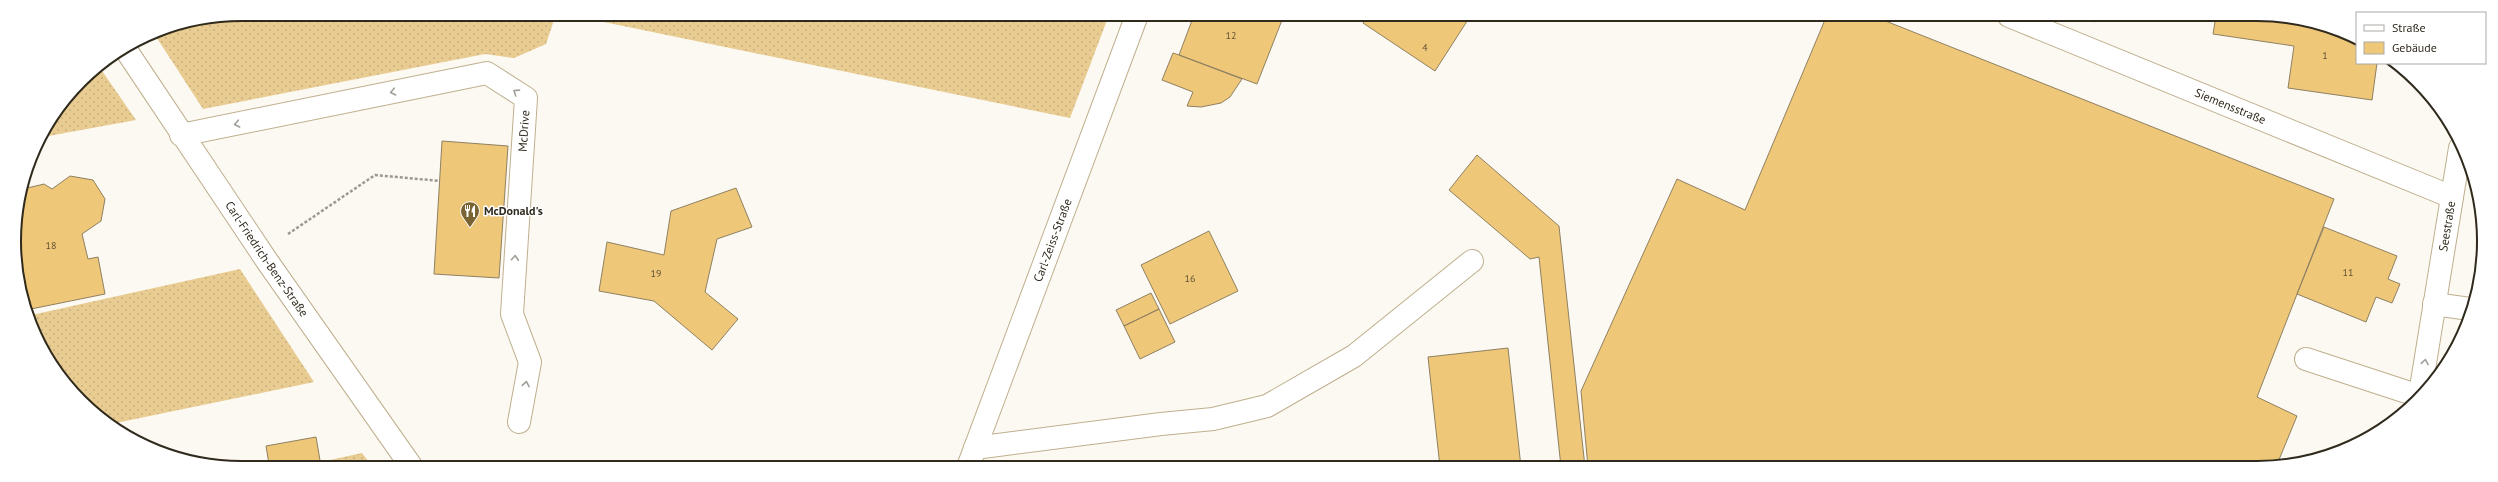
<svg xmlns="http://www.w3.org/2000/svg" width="2498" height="482" font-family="'PT Sans',sans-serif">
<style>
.grass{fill:url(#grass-dots)}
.building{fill:#eec778;stroke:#8f8061}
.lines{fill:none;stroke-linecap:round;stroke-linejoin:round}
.minor-casing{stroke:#bfaf8e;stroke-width:24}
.path{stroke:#9c988e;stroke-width:2.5;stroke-dasharray:3 2;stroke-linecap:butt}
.minor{stroke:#fff;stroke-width:22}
.oneway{stroke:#a29f99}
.labels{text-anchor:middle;stroke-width:3;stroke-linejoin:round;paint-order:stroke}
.number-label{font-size:10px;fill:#605134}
.street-label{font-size:12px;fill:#302a1d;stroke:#fff}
.poi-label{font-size:12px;font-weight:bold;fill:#302a1d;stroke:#fff;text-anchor:start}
.rim{fill:none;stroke:#302a1d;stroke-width:2}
</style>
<defs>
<pattern id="grass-dots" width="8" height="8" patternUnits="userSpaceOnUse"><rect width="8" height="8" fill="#e9cc91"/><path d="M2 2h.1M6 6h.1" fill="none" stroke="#c8af7d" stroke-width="1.8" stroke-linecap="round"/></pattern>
</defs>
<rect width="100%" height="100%" fill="#fcf9f2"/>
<!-- grass -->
<path class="grass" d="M 241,14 L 556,14 L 546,44 L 514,58 L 485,54 L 203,109 L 153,32 Z
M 565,14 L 1109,15 L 1070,118 Z
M 100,68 L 136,120 L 43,137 L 81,80 Z
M 240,269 L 314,382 L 111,424 L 70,390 L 27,316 Z
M 362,453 L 372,466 L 303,466 Z"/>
<!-- building -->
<path class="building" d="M 1194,15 L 1284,15 L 1257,84 L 1179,55 Z
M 1368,15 L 1471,15 L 1435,71 L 1363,23 Z
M 1827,15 L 1873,16 L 2334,199 L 2257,397 L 2297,416 L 2276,467 L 1588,467 L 1581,391 L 1677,179 L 1745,210 Z
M 2082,16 L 2097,16 L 2095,22 Z
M 2216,16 L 2286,16 L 2357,40 L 2357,63 L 2377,63 L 2372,100 L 2288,88 L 2294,46 L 2213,34 Z
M 1173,53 L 1179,55 L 1242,79 L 1230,97 L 1221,103 L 1201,107 L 1187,106 L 1193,92 L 1162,80 Z
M 442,141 L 508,146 L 499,278 L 434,274 Z
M 1477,155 L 1559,226 L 1585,467 L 1561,467 L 1539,257 L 1530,259 L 1449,190 Z
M 70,176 L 93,180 L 105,199 L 101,221 L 82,234 L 88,259 L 98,257 L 105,294 L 26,310 L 14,226 L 23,189 L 44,184 L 52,189 Z
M 736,188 L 752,227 L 717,239 L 705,292 L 738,319 L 712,350 L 654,301 L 599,291 L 607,242 L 664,255 L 671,211 Z
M 2324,227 L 2397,256 L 2388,279 L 2400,284 L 2392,303 L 2376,297 L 2366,322 L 2297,294 Z
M 1209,231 L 1238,291 L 1170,324 L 1141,265 Z
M 1151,293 L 1159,309 L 1124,326 L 1116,310 Z
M 1159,309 L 1175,342 L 1140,359 L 1124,326 Z
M 1508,348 L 1521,467 L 1440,467 L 1428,357 Z
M 316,437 L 321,466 L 288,466 L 287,461 L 269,464 L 266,446 Z"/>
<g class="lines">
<defs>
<g id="minor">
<path id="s1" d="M 2009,16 L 2452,197"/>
<path id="s2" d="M 126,50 L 267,261 L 411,466"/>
<path d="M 181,135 L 487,73 L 526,98 L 512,314 L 530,362 L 519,422"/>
<path d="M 2434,304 L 2470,309"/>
<path d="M 2306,359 L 2419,396"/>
<path id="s3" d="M 2419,400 L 2460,148"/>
<path d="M 975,448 L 1161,424 L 1213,419 L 1267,406 L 1354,356 L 1472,261"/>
<path id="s4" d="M 968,467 L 1137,15"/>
</g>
</defs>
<!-- minor casing -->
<use href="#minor" class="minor-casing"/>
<!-- path -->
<path class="path" d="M 288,234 L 375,175 L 440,181"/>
<!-- minor -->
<use href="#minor" class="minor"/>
</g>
<!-- one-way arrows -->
<defs><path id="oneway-chevron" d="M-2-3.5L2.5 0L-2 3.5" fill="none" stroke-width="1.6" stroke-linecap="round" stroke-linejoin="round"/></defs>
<g class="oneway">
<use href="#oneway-chevron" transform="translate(393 92) rotate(168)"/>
<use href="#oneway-chevron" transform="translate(516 92) rotate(-147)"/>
<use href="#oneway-chevron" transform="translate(237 124) rotate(169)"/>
<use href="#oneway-chevron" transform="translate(515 258) rotate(-86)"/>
<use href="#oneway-chevron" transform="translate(2425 362) rotate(-81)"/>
<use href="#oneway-chevron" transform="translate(526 384) rotate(-80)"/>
</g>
<!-- icons -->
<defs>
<symbol id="restaurant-pin" viewBox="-11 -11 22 30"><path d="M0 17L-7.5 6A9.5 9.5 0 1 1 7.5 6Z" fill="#796333" stroke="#fff"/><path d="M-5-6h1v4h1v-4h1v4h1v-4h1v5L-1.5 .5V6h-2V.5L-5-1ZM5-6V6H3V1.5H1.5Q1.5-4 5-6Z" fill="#fff"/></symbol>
</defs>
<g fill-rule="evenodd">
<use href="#restaurant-pin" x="459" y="200" width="22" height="30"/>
</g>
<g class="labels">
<!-- number labels -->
<g class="number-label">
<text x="1231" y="39">12</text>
<text x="1425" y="51">4</text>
<text x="2325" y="59">1</text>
<text x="51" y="249">18</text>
<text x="2348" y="276">11</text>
<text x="656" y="277">19</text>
<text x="1190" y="282">16</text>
</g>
<!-- street labels -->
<g class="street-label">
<text dy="4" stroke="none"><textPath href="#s1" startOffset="239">Siemensstraße</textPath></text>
<text transform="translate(524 131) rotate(-86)" y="4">McDrive</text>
<text dy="4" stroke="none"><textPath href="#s3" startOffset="176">Seestraße</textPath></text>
<text dy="4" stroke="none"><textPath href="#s4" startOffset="242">Carl-Zeiss-Straße</textPath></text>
<text dy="4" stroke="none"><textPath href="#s2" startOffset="252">Carl-Friedrich-Benz-Straße</textPath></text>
</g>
<!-- poi labels -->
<g class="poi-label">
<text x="484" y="215">McDonald's</text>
</g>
</g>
<!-- crop -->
<path d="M0 0H2498V482H0ZM241 21H2257A220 220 0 0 1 2477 241V241A220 220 0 0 1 2257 461H241A220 220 0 0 1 21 241V241A220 220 0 0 1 241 21Z" fill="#fff" fill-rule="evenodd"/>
<path class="rim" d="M241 21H2257A220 220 0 0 1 2477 241V241A220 220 0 0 1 2257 461H241A220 220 0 0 1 21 241V241A220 220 0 0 1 241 21Z"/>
<!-- legend -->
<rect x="2356" y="12" width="130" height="52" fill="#ffffff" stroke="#acaaa5"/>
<rect x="2364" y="25" width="20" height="6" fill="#ffffff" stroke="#acaaa5"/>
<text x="2392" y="32" font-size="12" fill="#302a1d">Straße</text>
<rect x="2364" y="42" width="20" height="12" fill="#eec778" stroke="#acaaa5"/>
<text x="2392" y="52" font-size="12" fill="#302a1d">Gebäude</text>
</svg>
